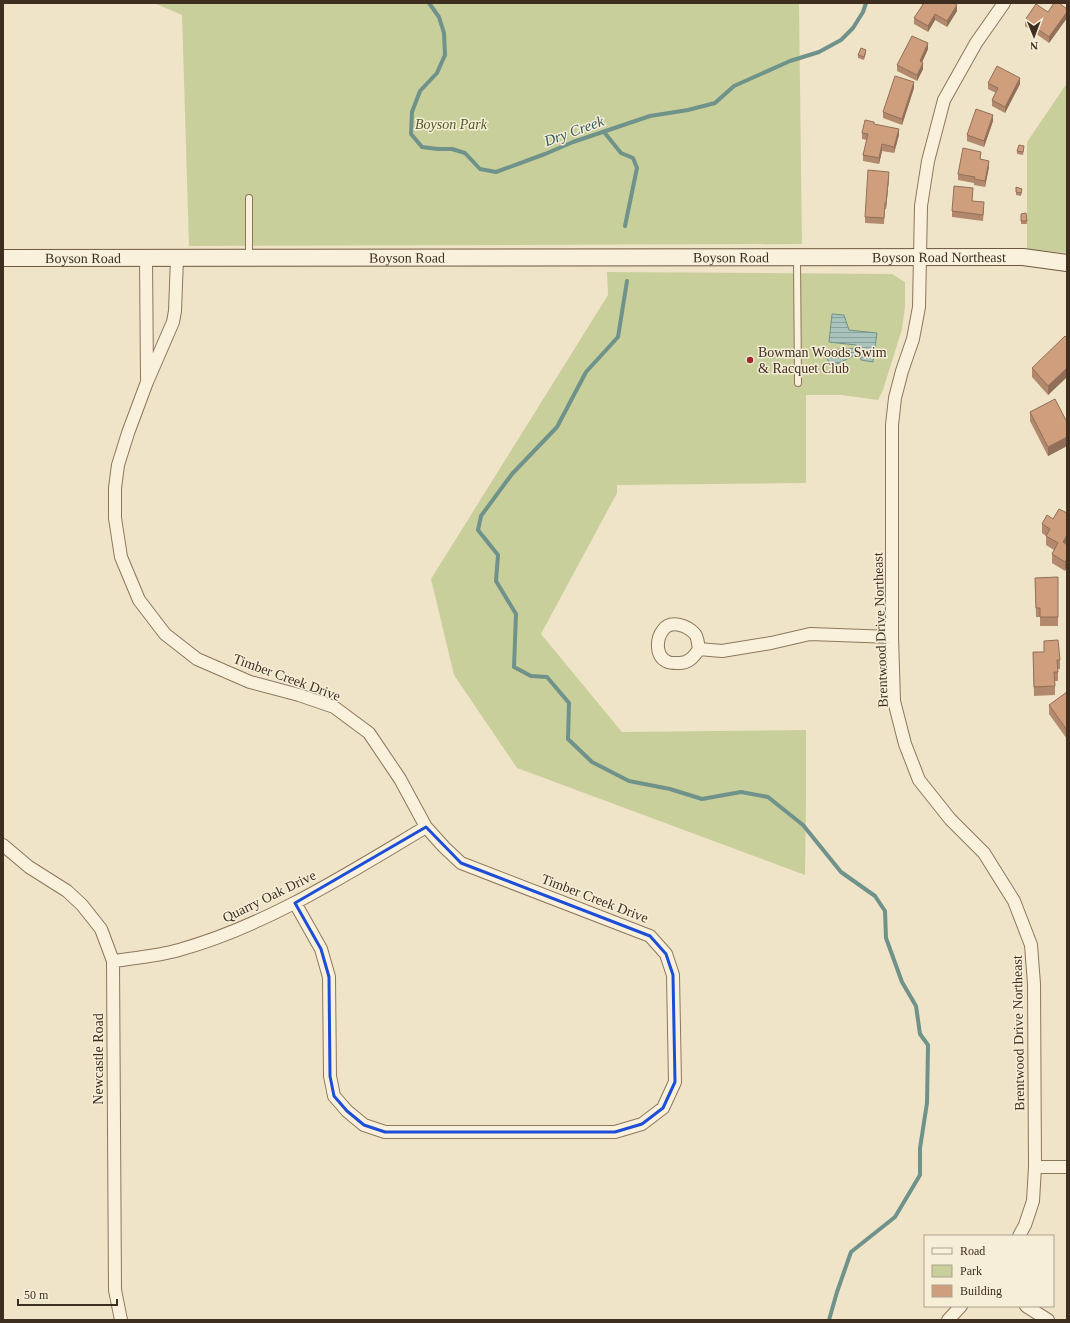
<svg xmlns="http://www.w3.org/2000/svg" width="1070" height="1323" font-family="Georgia,serif">
<style>
.park{fill:#c9cf9b}
.water{fill:url(#water-rules);stroke:#6f938a}
.lines{fill:none;stroke-linecap:round;stroke-linejoin:round}
.stream{stroke:#6f938a;stroke-width:4}
.lane-casing{stroke:#8d765c;stroke-width:8}
.street-casing{stroke:#8d765c;stroke-width:14}
.secondary-casing{stroke:#6f573f;stroke-width:18}
.lane{stroke:#faf1dc;stroke-width:6}
.street{stroke:#faf1dc;stroke-width:12}
.secondary{stroke:#faf1dc;stroke-width:16}
.wall{fill:#b2896c}
.shaded-wall{fill:#916f58}
.building{fill:#cf9f7d;stroke:#916f58}
.marked{fill:none;stroke:#1d4ed8;stroke-width:3;stroke-linejoin:round}
.poi-dot{fill:#9e2a2b;stroke:#f7eed8;stroke-width:1.5}
.labels{text-anchor:middle;stroke-width:3;stroke-linejoin:round;paint-order:stroke}
.park-label{font-size:14px;font-style:italic;fill:#4d5a26;stroke:#f7eed8}
.street-label{font-size:14px;fill:#3d2e20;stroke:#f7eed8}
.poi-label{font-size:14px;fill:#3d2e20;stroke:#f7eed8;text-anchor:start}
.water-label{font-size:15px;font-style:italic;fill:#2f5d5a;stroke:#f7eed8}
</style>
<defs>
<pattern id="water-rules" width="6" height="5" patternUnits="userSpaceOnUse"><rect width="6" height="5" fill="#a9c4bc"/><path d="M0 2.5h6" fill="none" stroke="#8ba098"/></pattern>
</defs>
<rect width="100%" height="100%" fill="#f0e4c8"/>
<!-- park -->
<path class="park" d="M 154,3 L 799,3 L 802,244 L 189,246 L 182,15 Z
M 1067,83 L 1067,253 L 1027,249 L 1027,142 Z
M 607,272 L 892,274 L 905,282 L 905,307 L 902,329 L 883,390 L 878,400 L 841,395 L 806,395 L 806,483 L 617,485 L 617,493 L 541,634 L 622,732 L 806,730 L 806,803 L 805,875 L 517,768 L 454,675 L 431,579 L 608,295 Z"/>
<!-- water -->
<path class="water" d="M 832,314 L 844,315 L 849,330 L 877,333 L 873,362 L 861,360 L 859,353 L 833,366 L 830,365 L 826,356 L 828,350 L 857,348 L 856,345 L 829,342 Z"/>
<g class="lines">
<!-- stream -->
<path class="stream" d="M 429,3 L 439,17 L 444,33 L 445,55 L 437,73 L 420,91 L 412,112 L 411,134 L 422,147 L 438,149 L 452,149 L 465,153 L 480,169 L 496,172 L 545,154 L 573,142 L 650,116 L 688,110 L 715,103 L 734,86 L 790,61 L 819,52 L 841,40 L 853,28 L 863,12 L 866,3
M 604,132 L 621,153 L 633,158 L 637,168 L 625,226
M 627,281 L 618,337 L 586,372 L 557,427 L 512,474 L 481,516 L 478,530 L 498,555 L 496,581 L 516,614 L 514,667 L 531,676 L 547,677 L 569,703 L 568,739 L 592,762 L 629,781 L 670,789 L 702,799 L 741,792 L 768,797 L 803,825 L 841,872 L 875,896 L 885,911 L 886,938 L 902,982 L 916,1006 L 920,1034 L 928,1045 L 927,1103 L 920,1148 L 920,1175 L 895,1217 L 851,1252 L 837,1292 L 829,1320"/>
<defs>
<path id="lane" d="M 249,198 L 249,257
M 797,259 L 798,383"/>
<path id="street" d="M 1004,3 L 976,43 L 944,100 L 928,161 L 921,206 L 919,307 L 913,339 L 902,371 L 895,398 L 892,425 L 892,637 L 894,701 L 905,744 L 919,780 L 950,819 L 984,853 L 1014,901 L 1031,945 L 1034,984 L 1035,1167 L 1033,1201 L 1025,1225 L 1019,1236
M 146,258 L 147,379
M 177,258 L 175,311 L 173,322 L 147,382 L 128,433 L 118,465 L 115,488 L 115,518 L 121,557 L 139,600 L 165,634 L 197,659 L 250,682 L 299,695 L 334,707 L 369,733 L 400,779 L 426,827 L 444,847 L 461,863 L 650,936 L 666,954 L 673,975 L 675,1082 L 663,1108 L 642,1124 L 615,1132 L 385,1132 L 364,1125 L 347,1111 L 334,1096 L 330,1076 L 329,977 L 321,949 L 295,903
M 699,649 C 694,657 688,664 677,663 C 675,663 670,663 668,662 C 655,657 656,639 663,630 C 671,619 688,626 695,634 C 698,638 698,645 699,649 L 722,651 L 771,643 L 810,634 L 892,637
M 3,845 L 29,867 L 67,891 L 82,905 L 101,929 L 113,961 L 115,1290 L 121,1320
M 113,961 C 134,958 158,956 179,950 C 268,925 347,874 426,827
M 1035,1167 L 1067,1167
M 1026,1306 L 1048,1320
M 948,1320 L 961,1306"/>
<g id="secondary">
<path id="s1" d="M 3,258 L 1023,257 L 1067,263"/>
</g>
</defs>
<!-- lane casing -->
<use href="#lane" class="lane-casing"/>
<!-- street casing -->
<use href="#street" class="street-casing"/>
<!-- secondary casing -->
<use href="#secondary" class="secondary-casing"/>
<!-- lane -->
<use href="#lane" class="lane"/>
<!-- street -->
<use href="#street" class="street"/>
<!-- secondary -->
<use href="#secondary" class="secondary"/>
</g>
<!-- wall -->
<path class="wall" d="M 920,3 L 954,3 L 957,11 L 947,27 L 935,20 L 928,32 L 914,24 L 914,18 L 923,5 Z
M 1067,9 L 1067,21 L 1067,18 L 1049,43 L 1025,26 L 1025,20 L 1048,12 Z
M 928,49 L 922,62 L 923,69 L 917,81 L 897,71 L 897,65 Z
M 866,53 L 864,60 L 858,58 L 858,55 Z
M 988,83 L 1020,84 L 1005,113 L 992,106 L 992,100 L 996,93 L 988,89 Z
M 914,88 L 902,125 L 883,118 L 883,112 Z
M 993,121 L 984,147 L 967,141 L 967,135 Z
M 874,124 L 899,135 L 894,153 L 882,151 L 879,164 L 863,161 L 863,155 L 867,140 L 862,139 L 862,133 Z
M 1024,149 L 1023,155 L 1017,154 L 1017,151 Z
M 981,158 L 981,159 L 989,167 L 985,187 L 974,185 L 974,183 L 958,180 L 958,174 Z
M 889,178 L 886,209 L 885,209 L 884,224 L 865,223 L 865,217 Z
M 1016,192 L 1022,192 L 1021,196 L 1016,195 Z
M 973,194 L 972,201 L 984,208 L 983,221 L 952,217 L 952,211 Z
M 1026,213 L 1027,224 L 1021,224 L 1021,214 Z
M 1067,338 L 1067,377 L 1048,395 L 1032,377 L 1032,368 Z
M 1030,412 L 1067,422 L 1067,446 L 1048,456 L 1030,421 Z
M 1067,513 L 1065,571 L 1052,563 L 1052,554 L 1054,550 L 1046,545 L 1046,536 L 1042,533 L 1042,524 Z
M 1058,577 L 1058,626 L 1040,626 L 1040,617 L 1036,617 L 1035,578 Z
M 1044,641 L 1060,660 L 1060,669 L 1058,669 L 1058,681 L 1055,681 L 1055,695 L 1034,696 L 1033,652 L 1044,652 Z
M 1067,692 L 1067,739 L 1049,714 L 1049,705 Z"/>
<!-- shaded-wall -->
<path class="shaded-wall" d="M 957,5 L 957,11 L 947,27 L 947,21 Z
M 1067,12 L 1067,18 L 1049,43 L 1049,37 Z
M 935,14 L 935,20 L 928,32 L 928,26 Z
M 928,43 L 928,49 L 920,67 L 920,61 Z
M 923,63 L 923,69 L 917,81 L 917,75 Z
M 1020,78 L 1020,84 L 1005,113 L 1005,107 Z
M 914,82 L 914,88 L 902,125 L 902,119 Z
M 993,115 L 993,121 L 984,147 L 984,141 Z
M 899,129 L 899,135 L 894,153 L 894,147 Z
M 882,144 L 882,151 L 879,164 L 879,158 Z
M 989,161 L 989,167 L 985,187 L 985,181 Z
M 889,172 L 889,178 L 886,209 L 886,203 Z
M 1067,368 L 1067,377 L 1048,395 L 1048,386 Z
M 1067,437 L 1067,446 L 1048,456 L 1048,447 Z
M 1067,535 L 1067,544 L 1063,542 Z
M 1067,558 L 1067,567 L 1065,571 L 1065,562 Z"/>
<!-- building -->
<path class="building" d="M 924,3 L 954,3 L 957,5 L 947,21 L 935,14 L 928,26 L 914,18 Z
M 1054,3 L 1059,3 L 1067,9 L 1067,12 L 1049,37 L 1025,20 L 1036,4 L 1048,12 Z
M 912,36 L 928,43 L 920,61 L 923,63 L 917,75 L 897,65 Z
M 861,48 L 866,50 L 864,57 L 858,55 Z
M 997,66 L 1020,78 L 1005,107 L 992,100 L 998,88 L 988,83 Z
M 895,76 L 914,82 L 902,119 L 883,112 Z
M 976,109 L 993,115 L 984,141 L 967,135 Z
M 865,120 L 874,122 L 874,124 L 899,129 L 894,147 L 882,144 L 879,158 L 863,155 L 868,134 L 862,133 Z
M 1019,145 L 1024,146 L 1023,152 L 1017,151 Z
M 963,148 L 981,152 L 980,159 L 989,161 L 985,181 L 974,179 L 975,177 L 958,174 Z
M 868,170 L 889,172 L 886,203 L 885,203 L 884,218 L 865,217 Z
M 954,186 L 973,188 L 972,201 L 984,202 L 983,215 L 952,211 Z
M 1016,187 L 1022,189 L 1021,193 L 1016,192 Z
M 1026,213 L 1027,221 L 1021,221 L 1021,214 Z
M 1065,336 L 1067,338 L 1067,368 L 1048,386 L 1032,368 Z
M 1055,399 L 1067,422 L 1067,437 L 1048,447 L 1030,412 Z
M 1059,509 L 1067,513 L 1067,535 L 1063,542 L 1067,545 L 1067,558 L 1065,562 L 1052,554 L 1058,543 L 1046,536 L 1050,529 L 1042,524 L 1047,515 L 1053,519 Z
M 1058,577 L 1058,617 L 1040,617 L 1040,608 L 1036,608 L 1035,578 Z
M 1058,640 L 1060,660 L 1057,660 L 1058,672 L 1054,672 L 1055,686 L 1034,687 L 1033,652 L 1044,652 L 1044,641 Z
M 1067,692 L 1067,730 L 1049,705 Z"/>
<!-- marked area -->
<path class="marked" d="M 426,827 L 461,863 L 650,936 L 666,954 L 673,975 L 675,1082 L 663,1108 L 642,1124 L 615,1132 L 385,1132 L 364,1125 L 347,1111 L 334,1096 L 330,1076 L 329,977 L 321,949 L 295,903 Z"/>
<!-- markers -->
<circle class="poi-dot" cx="750" cy="360" r="4"/>
<g class="labels">
<!-- park labels -->
<g class="park-label">
<text x="451" y="129">Boyson Park</text>
</g>
<!-- street labels -->
<g class="street-label">
<text dy="5" stroke="none"><textPath href="#s1" startOffset="728">Boyson Road</textPath></text>
<text dy="5" stroke="none"><textPath href="#s1" startOffset="936">Boyson Road Northeast</textPath></text>
<text dy="5" stroke="none"><textPath href="#s1" startOffset="80">Boyson Road</textPath></text>
<text dy="5" stroke="none"><textPath href="#s1" startOffset="404">Boyson Road</textPath></text>
<text transform="translate(880 630) rotate(-92)" y="5">Brentwood Drive Northeast</text>
<text transform="translate(287 677) rotate(20)" y="5">Timber Creek Drive</text>
<text transform="translate(269 896) rotate(-26)" y="5">Quarry Oak Drive</text>
<text transform="translate(595 898) rotate(21)" y="5">Timber Creek Drive</text>
<text transform="translate(1018 1033) rotate(-91)" y="5">Brentwood Drive Northeast</text>
<text transform="translate(98 1059) rotate(-90)" y="5">Newcastle Road</text>
</g>
<!-- poi labels -->
<g class="poi-label">
<text x="758" y="357">Bowman Woods Swim<tspan x="758" dy="16">&amp; Racquet Club</tspan></text>
</g>
<!-- water labels -->
<g class="water-label">
<text transform="translate(574 131) rotate(-20)" y="5">Dry Creek</text>
</g>
</g>
<!-- border -->
<rect width="1070" height="1323" fill="none" stroke="#3d2e20" stroke-width="8"/>
<!-- legend -->
<rect x="924" y="1235" width="130" height="72" fill="#f7eed8" stroke="#ada18e"/>
<rect x="932" y="1248" width="20" height="6" fill="#faf1dc" stroke="#ada18e"/>
<text x="960" y="1255" font-size="12" fill="#3d2e20">Road</text>
<rect x="932" y="1265" width="20" height="12" fill="#c9cf9b" stroke="#ada18e"/>
<text x="960" y="1275" font-size="12" fill="#3d2e20">Park</text>
<rect x="932" y="1285" width="20" height="12" fill="#cf9f7d" stroke="#ada18e"/>
<text x="960" y="1295" font-size="12" fill="#3d2e20">Building</text>
<!-- north arrow -->
<g transform="translate(1034 36) rotate(179)" stroke="#f7eed8" stroke-width="3" paint-order="stroke">
<path d="M0-3L7 15L0 10L-7 15Z" fill="#3d2e20"/>
<text y="-6" font-size="11" font-weight="bold" text-anchor="middle" fill="#3d2e20">N</text>
</g>
<!-- scale -->
<path d="M18 1299v6h99v-6" fill="none" stroke="#3d2e20" stroke-width="2"/>
<text x="24" y="1299" font-size="12" fill="#3d2e20" stroke="#f7eed8" stroke-width="3" paint-order="stroke">50 m</text>
</svg>
